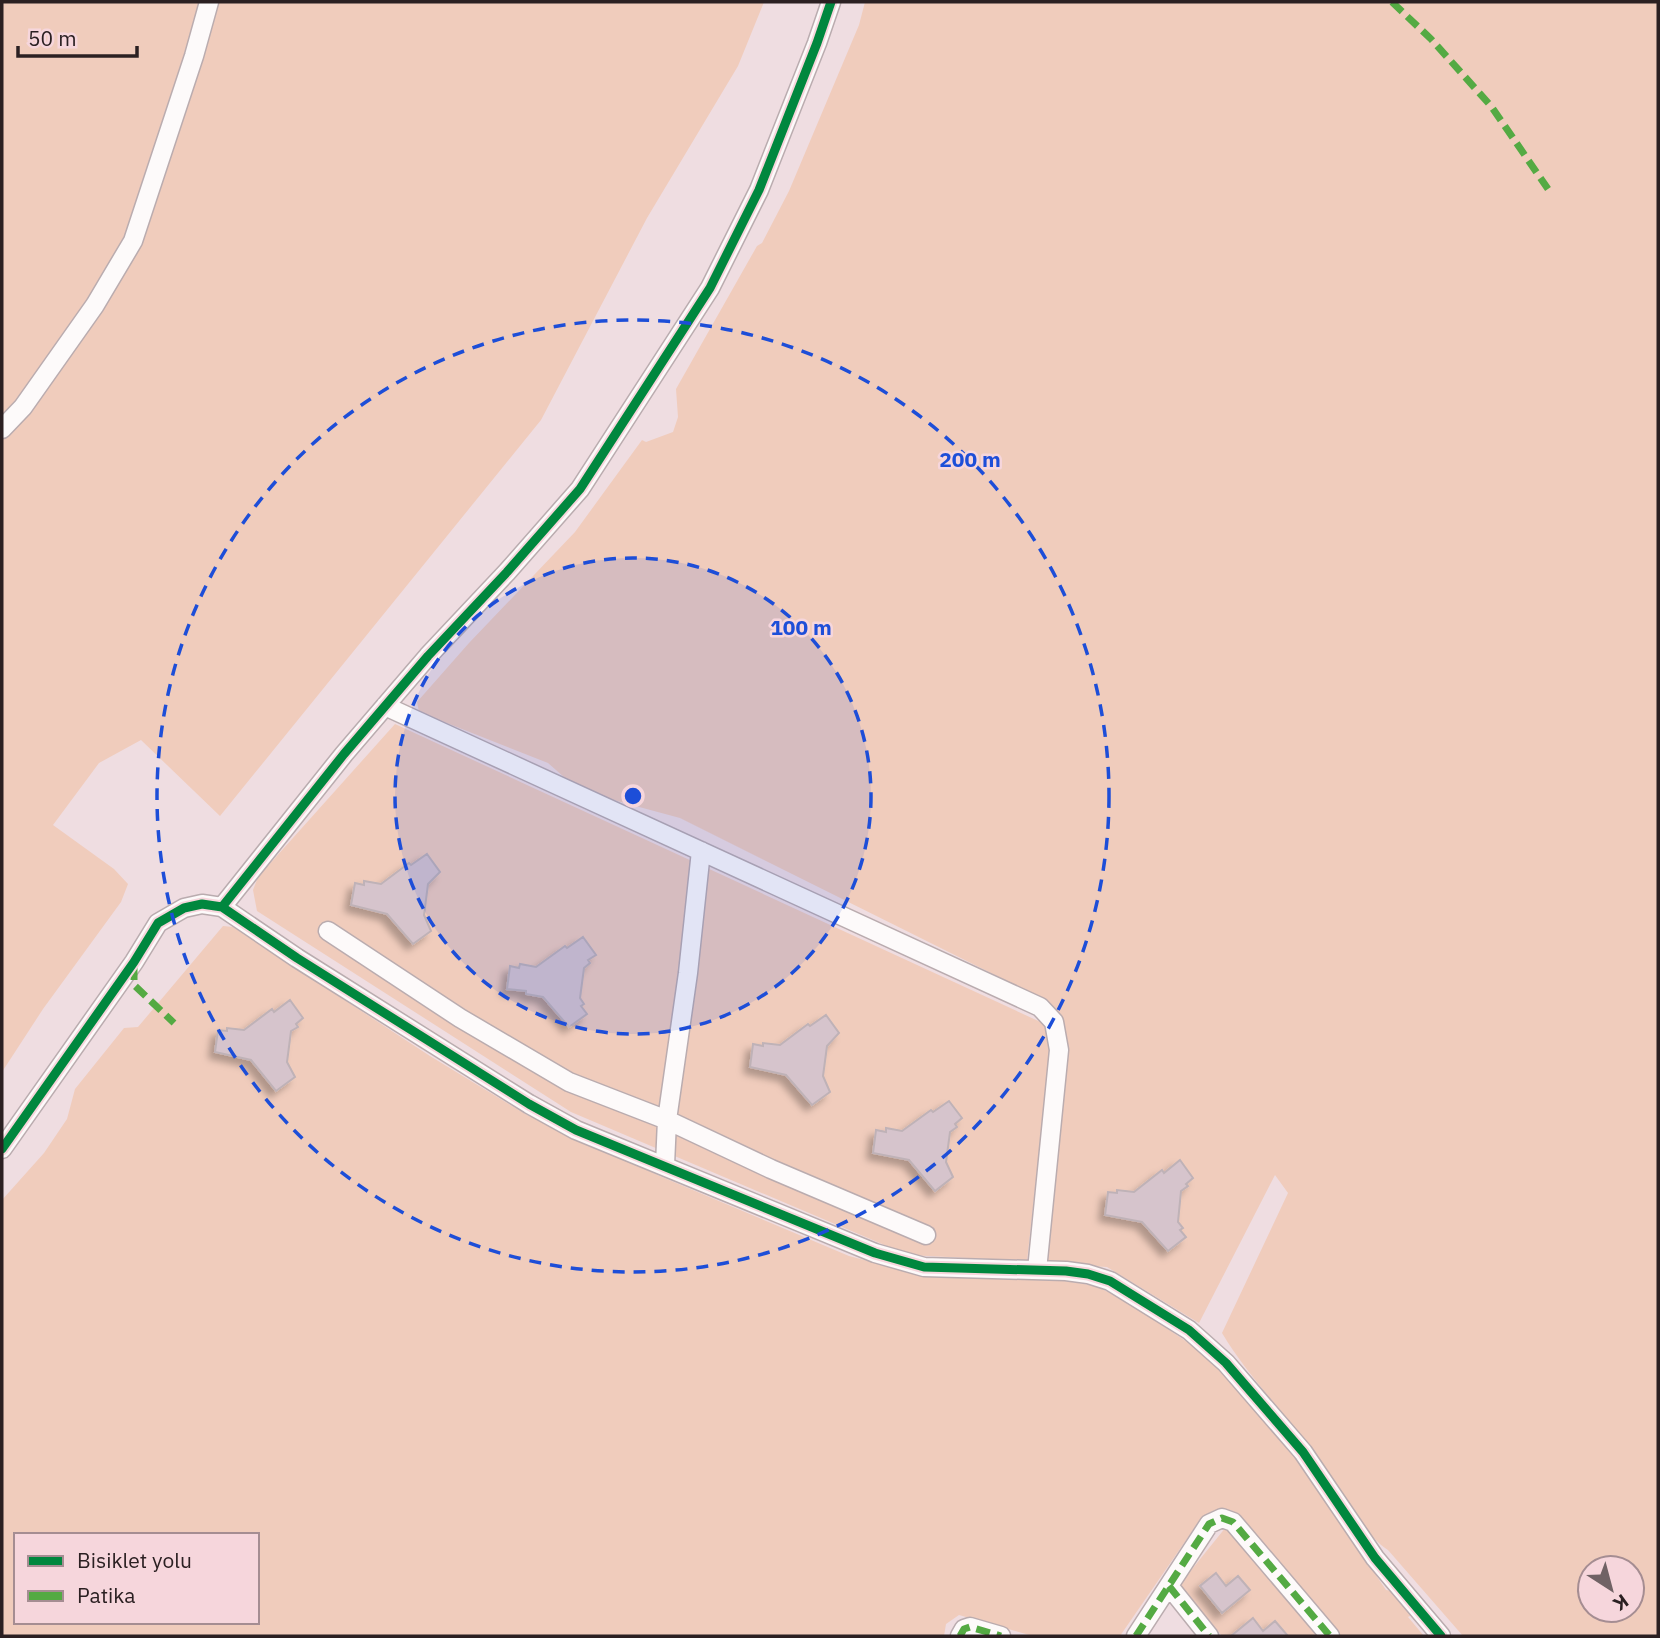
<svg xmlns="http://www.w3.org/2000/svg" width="1660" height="1638" font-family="'IBM Plex Sans',sans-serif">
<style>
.green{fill:#f0ccbc;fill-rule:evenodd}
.building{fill:#d6c4cc;stroke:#bfb2b7;stroke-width:2;filter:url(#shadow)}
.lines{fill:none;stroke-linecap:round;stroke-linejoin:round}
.minor-casing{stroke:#baacaf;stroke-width:21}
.minor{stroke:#fdfafa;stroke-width:18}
.quiet{stroke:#54aa43;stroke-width:7;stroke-dasharray:14 7;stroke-linecap:butt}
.cycleway-casing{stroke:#f6d6dc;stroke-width:13}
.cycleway{stroke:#00873e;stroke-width:9}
.ring{fill:none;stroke:#1d4ed8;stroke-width:3.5;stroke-dasharray:12 9}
.centre{fill:#1d4ed8;stroke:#f6d6dc;stroke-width:3.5}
.ring-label{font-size:21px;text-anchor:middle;font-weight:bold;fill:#1d4ed8;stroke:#f6d6dc;stroke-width:5;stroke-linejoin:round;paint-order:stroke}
</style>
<defs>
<filter id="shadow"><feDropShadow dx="-6" dy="6" stdDeviation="3.5" flood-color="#0004"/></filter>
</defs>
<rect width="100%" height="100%" fill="#efdde1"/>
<!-- green -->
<path class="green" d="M 2,2 L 764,2 L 738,66 L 647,218 L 541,420 L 220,816 L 141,740 L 99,763 L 53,825 L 114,869 L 128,884 L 121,902 L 43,1009 L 2,1072 Z
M 865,2 L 1658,2 L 1658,1636 L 1463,1636 L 1388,1550 C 1358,1530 1339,1486 1317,1457 C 1287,1415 1249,1378 1222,1333 L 1288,1193 L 1275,1175 L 1199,1323 L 1107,1267 L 1045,1263 L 1064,1077 L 1064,1025 L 1043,999 L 680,818 L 580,791 L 548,763 L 419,712 L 417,702 L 469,643 L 575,532 L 642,440 L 646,442 L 673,432 L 678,417 L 676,389 L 757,246 L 762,243 L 789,191 L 859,25 ZM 1590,1568 L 1632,1568 L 1632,1610 L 1590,1610 Z
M 395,724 L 1047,1025 L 1052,1036 L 1027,1261 L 908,1255 L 571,1112 L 257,911 L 253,890 L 258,877 Z
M 223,926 L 233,927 L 430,1056 L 527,1115 L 662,1177 L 849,1256 L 918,1274 L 992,1278 L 1034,1276 L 1096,1286 L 1126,1301 L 1196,1348 L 1218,1367 L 1277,1434 L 1312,1480 L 1386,1590 L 1392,1591 L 1412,1615 L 1408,1617 L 1424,1636 L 1338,1636 L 1233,1511 C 1220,1507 1213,1510 1202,1517 L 1120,1636 L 1033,1636 L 959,1615 L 946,1624 L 944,1636 L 2,1636 L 2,1200 L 44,1153 L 67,1119 L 75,1089 L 124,1028 L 138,1027 ZM 16,1535 L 257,1535 L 257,1622 L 16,1622 Z
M 1226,1527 L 1319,1636 L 1222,1636 L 1180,1584 Z"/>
<!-- building -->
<path class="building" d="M 427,854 L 440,872 L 428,884 L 424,915 L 431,931 L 413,944 L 387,914 L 351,905 L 355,883 L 364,885 L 364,881 L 381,884 L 409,863 L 411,865 Z
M 583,937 L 596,955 L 588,960 L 590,963 L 584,968 L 580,998 L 584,1004 L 581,1006 L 587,1014 L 569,1027 L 543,997 L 526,994 L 526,991 L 507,989 L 510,966 L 519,968 L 520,964 L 536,967 L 565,946 L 567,948 Z
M 290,1000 L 303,1018 L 296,1024 L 298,1027 L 291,1031 L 287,1062 L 295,1077 L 276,1091 L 251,1060 L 215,1052 L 218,1030 L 227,1031 L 227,1028 L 244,1030 L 272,1009 L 274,1012 Z
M 826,1015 L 839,1033 L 827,1046 L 823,1076 L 830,1092 L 812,1105 L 786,1075 L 750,1067 L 753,1044 L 763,1046 L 763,1043 L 780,1045 L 808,1024 L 810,1026 Z
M 949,1101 L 962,1118 L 955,1124 L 957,1127 L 950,1132 L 946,1162 L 953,1177 L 935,1191 L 909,1160 L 873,1153 L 876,1130 L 886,1132 L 886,1128 L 902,1131 L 931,1110 L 933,1112 Z
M 1180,1160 L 1193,1178 L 1186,1184 L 1188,1186 L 1181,1191 L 1178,1222 L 1183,1228 L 1180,1230 L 1186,1237 L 1168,1251 L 1142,1222 L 1105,1215 L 1108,1192 L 1117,1193 L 1117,1190 L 1134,1192 L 1162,1170 L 1164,1173 Z
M 1216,1573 L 1226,1586 L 1238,1576 L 1250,1590 L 1222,1613 L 1200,1586 Z
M 1253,1618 L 1263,1631 L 1275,1621 L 1288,1636 L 1231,1636 Z"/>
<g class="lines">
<defs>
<path id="minor" d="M 2,429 L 23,407 L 95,305 L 133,241 L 194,56 L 209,2
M 385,706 L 1040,1007 L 1054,1022 L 1059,1050 L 1037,1270
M 222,907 L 297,958 L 529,1104 L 576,1130 L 875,1253 L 924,1267 L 1066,1271 L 1088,1274 L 1110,1281 L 1189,1330 L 1226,1363 L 1303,1452 L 1375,1558 L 1441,1636
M 328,931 L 460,1018 L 569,1082 L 667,1120 L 771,1169 L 926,1235
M 2,1149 L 134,962 L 158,923 L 184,908 L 202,904 L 222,907 L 344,754 L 428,656 L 507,572 L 580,489 L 710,288 L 759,190 L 817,43 L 831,2
M 665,1165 L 667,1120 L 688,973 L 701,851
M 1169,1586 L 1209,1636
M 960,1636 L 964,1629 L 970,1627 L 1001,1636
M 1136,1636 L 1209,1524 L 1222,1518 L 1233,1522 L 1330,1636"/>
</defs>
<!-- minor casing -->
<use href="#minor" class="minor-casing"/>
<!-- minor -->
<use href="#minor" class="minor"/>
<!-- quiet -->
<path class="quiet" d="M 1392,2 L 1431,39 L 1491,106 L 1548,189
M 134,966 L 134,985 L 174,1023
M 1169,1586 L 1209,1636
M 960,1636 L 964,1629 L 970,1627 L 1001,1636
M 1136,1636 L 1209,1524 L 1222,1518 L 1233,1522 L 1330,1636"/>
<defs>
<path id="cycleway" d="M 222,907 L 297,958 L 529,1104 L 576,1130 L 875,1253 L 924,1267 L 1066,1271 L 1088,1274 L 1110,1281 L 1189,1330 L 1226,1363 L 1303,1452 L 1375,1558 L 1441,1636
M 2,1149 L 134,962 L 158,923 L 184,908 L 202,904 L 222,907 L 344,754 L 428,656 L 507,572 L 580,489 L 710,288 L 759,190 L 817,43 L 831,2"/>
</defs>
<!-- cycleway casing -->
<use href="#cycleway" class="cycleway-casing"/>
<!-- cycleway -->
<use href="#cycleway" class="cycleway"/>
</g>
<!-- distance rings -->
<circle cx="633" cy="796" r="238" fill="#1d4ed8" fill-opacity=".12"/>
<g class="ring">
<circle cx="633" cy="796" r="238"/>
<circle cx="633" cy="796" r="476"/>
</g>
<circle cx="633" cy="796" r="10" class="centre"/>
<g class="ring-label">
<text x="970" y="467">200 m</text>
<text x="801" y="635">100 m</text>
</g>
<!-- border -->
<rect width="1660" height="1638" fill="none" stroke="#2b2022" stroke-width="7"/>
<!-- legend -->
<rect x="14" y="1533" width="245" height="91" fill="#f6d6dc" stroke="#a58d92" stroke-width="2"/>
<rect x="28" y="1556" width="35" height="10" fill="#00873e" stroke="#a58d92" stroke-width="2"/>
<text x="77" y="1568" font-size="21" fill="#2b2022">Bisiklet yolu</text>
<rect x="28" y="1591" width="35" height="10" fill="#54aa43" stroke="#a58d92" stroke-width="2"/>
<text x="77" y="1603" font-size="21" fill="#2b2022">Patika</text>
<!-- north arrow -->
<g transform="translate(1611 1589) rotate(144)"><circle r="33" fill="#f6d6dc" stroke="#a58d92" stroke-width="2"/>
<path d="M0-5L12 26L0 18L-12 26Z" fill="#706265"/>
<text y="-10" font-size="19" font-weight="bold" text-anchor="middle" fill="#2b2022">K</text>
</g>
<!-- scale -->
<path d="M18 46v10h119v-10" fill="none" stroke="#2b2022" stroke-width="3.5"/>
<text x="28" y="46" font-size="21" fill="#2b2022" stroke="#f6d6dc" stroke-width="5" paint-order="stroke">50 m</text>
</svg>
